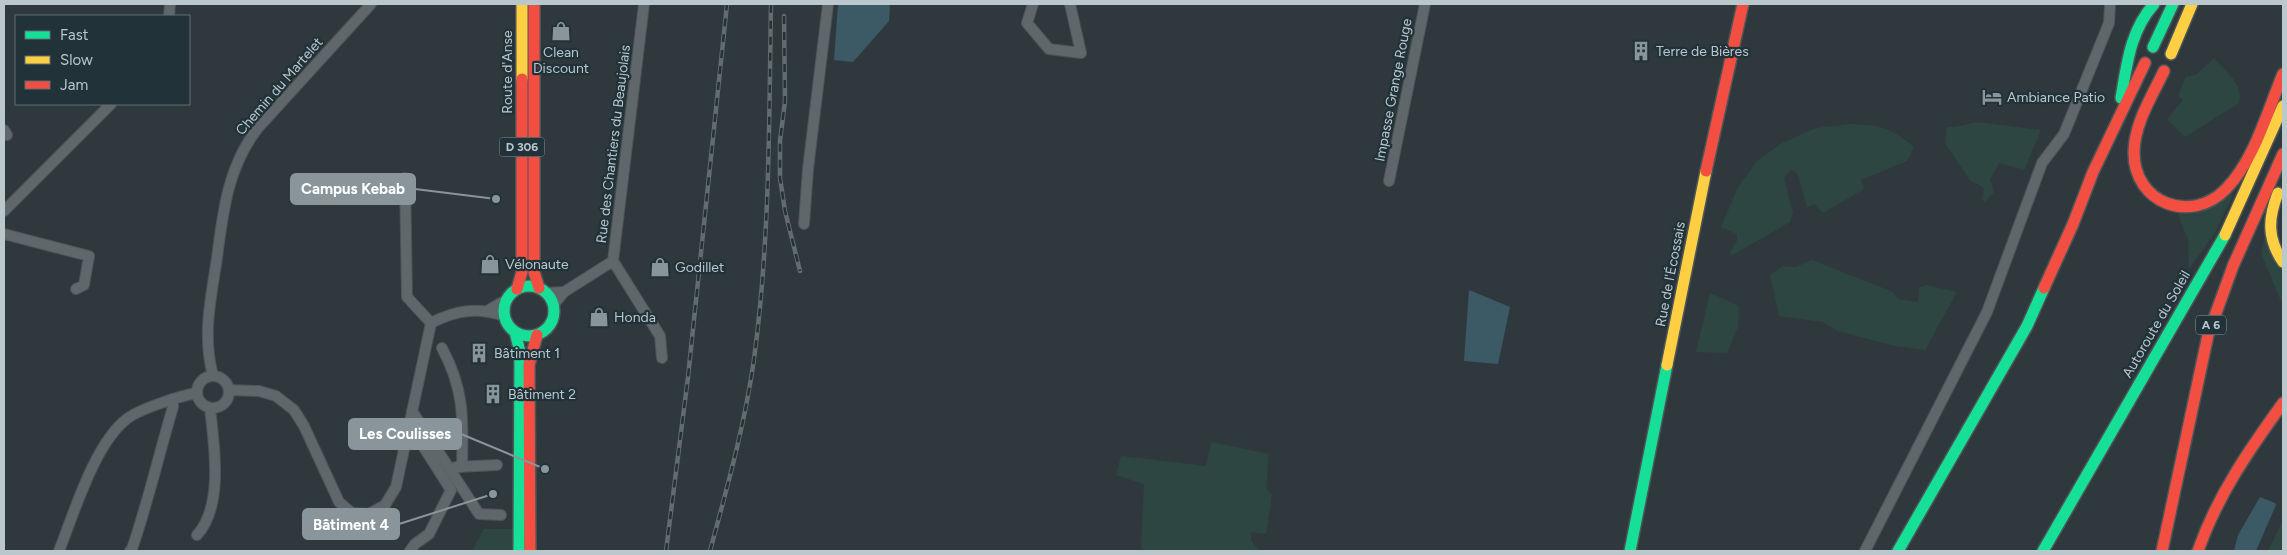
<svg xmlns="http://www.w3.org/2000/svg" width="2287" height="555" font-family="Figtree,sans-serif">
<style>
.green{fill:#2e4641}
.water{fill:#3c5966}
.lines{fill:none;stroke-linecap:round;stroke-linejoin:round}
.street-casing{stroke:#4d5457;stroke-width:12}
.fast-casing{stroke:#4d5457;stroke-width:14}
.slow-casing{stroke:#4d5457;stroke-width:14}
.jam-casing{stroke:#4d5457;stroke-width:14}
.street{stroke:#5f676b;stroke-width:10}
.fast{stroke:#16e098;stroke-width:11}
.slow{stroke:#ffcf43;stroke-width:11}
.jam{stroke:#f24e42;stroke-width:11}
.rail-casing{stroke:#646b6e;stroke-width:4.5}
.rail{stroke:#213239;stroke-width:2.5;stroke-dasharray:8;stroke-linecap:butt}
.labels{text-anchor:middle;stroke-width:4.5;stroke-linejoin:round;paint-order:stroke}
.shield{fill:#213239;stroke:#8c9aa1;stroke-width:1}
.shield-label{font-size:12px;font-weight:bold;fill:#bac7cd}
.poi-label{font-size:14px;fill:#bac7cd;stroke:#213239;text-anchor:start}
.street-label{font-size:14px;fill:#bac7cd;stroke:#213239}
.leader{fill:none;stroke:#89959b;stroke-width:2}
.callout-dot{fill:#89959b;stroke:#213239;stroke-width:2}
.callout{fill:#89959b;stroke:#89959b;stroke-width:2}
.callout-label{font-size:15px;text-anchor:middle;font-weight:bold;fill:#fff}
</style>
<rect width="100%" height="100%" fill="#2f393d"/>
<!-- green -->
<path class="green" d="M 2214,58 C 2225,71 2244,84 2239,103 L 2185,137 L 2167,119 L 2183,100 L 2178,96 L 2186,77 L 2197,74 Z
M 1977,122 L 2041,130 L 2024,170 L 1999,163 L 1990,180 L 1994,192 L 1985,202 L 1982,199 L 1984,188 L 1970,180 L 1945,143 L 1947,127 L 1955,127 Z
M 1851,124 C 1883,126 1888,126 1914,147 L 1907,161 L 1861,180 L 1864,189 L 1823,213 L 1814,204 L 1807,207 L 1797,173 L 1791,169 L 1784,178 L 1793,213 L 1790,222 L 1731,256 L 1730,252 L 1737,241 L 1737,234 L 1721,227 L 1738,187 L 1758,160 L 1782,143 L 1816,128 Z
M 2234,193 L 2214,234 L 2189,269 L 2188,240 L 2178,214 C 2201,217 2215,205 2234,193 Z
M 2265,236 L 2283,269 L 2283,306 L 2261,253 Z
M 1812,260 L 1893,292 L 1898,299 L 1918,302 L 1919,288 L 1926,285 L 1957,292 L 1925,350 L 1895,346 L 1838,331 L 1823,322 L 1779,316 L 1770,275 L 1783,266 L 1796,267 Z
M 1710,293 L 1739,306 L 1738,327 L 1727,353 L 1696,352 Z
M 1211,442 L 1269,454 L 1266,489 L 1272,494 L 1266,534 L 1251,532 L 1251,540 L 1259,551 L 1141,551 L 1144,484 L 1116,475 L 1121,456 L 1206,466 Z
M 2283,520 L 2283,551 L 2268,551 Z
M 484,529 L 519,529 L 519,551 L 472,551 Z"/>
<!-- water -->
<path class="water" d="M 838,4 L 888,4 L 890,6 L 889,21 L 853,62 L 834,60 Z
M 1469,290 L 1510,307 L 1498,364 L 1464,361 Z
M 2260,497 L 2275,503 L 2276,505 L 2256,551 L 2234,551 L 2238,535 Z"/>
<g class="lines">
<defs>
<path id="street" d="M 1033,4 L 1027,23 L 1049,49 L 1081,53 L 1070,4
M 169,16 L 170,4
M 4,130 L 7,135
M 405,178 L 407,297 L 431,323
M 1389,181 L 1425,4
M 4,211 L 111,104
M 804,224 L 808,169 L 828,4
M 4,234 L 89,256 L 84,285 L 76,289
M 613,261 L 660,336 L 662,358
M 546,293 L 564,292
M 553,305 L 564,292 L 613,261 L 644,4
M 487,311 L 506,300
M 442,348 C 465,391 463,420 462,467
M 213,376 C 202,334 211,299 217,258 C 223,211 228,166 258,128 L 371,4
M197 392a16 16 0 1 1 32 0a16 16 0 1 1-32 0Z
M 229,390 L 259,391 L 276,396 L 294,410 L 304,426 L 339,502 L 352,513 L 369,514 L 385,505 L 396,487 L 431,323 C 456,310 477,307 504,316
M 412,411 L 479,514 L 501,515
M 408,429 L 421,443 L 451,490 L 429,534 L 415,544 L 410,551
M 456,467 L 497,465
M 197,535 C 224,506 214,444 210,408
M 59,551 C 74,513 95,442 128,418 C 142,408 180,396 197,393
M 130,551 L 132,549 C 148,502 159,454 173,407 L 172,399
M 1865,551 L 1987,312 L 2042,163 L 2064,134 L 2109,23 L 2110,4"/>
<path id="fast" d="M 2153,47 L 2173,4
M 2121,98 C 2127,64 2130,31 2154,4
M504 311a25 25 0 1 1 50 0a25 25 0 1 1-50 0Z
M 515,332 L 520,352 L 519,551
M 1630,551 L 1667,365
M 1898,551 L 2027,326 L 2044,288
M 2043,551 L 2225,235"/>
<path id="slow" d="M 522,4 L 522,79
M 2171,54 L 2192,4
M 2278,193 C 2268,218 2267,239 2283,262
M 2225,235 L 2283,106
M 1667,365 L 1706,171"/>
<path id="jam" d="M 534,4 L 534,272 L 539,288
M 2164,71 C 2152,96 2134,124 2134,153 C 2134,203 2191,225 2226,189 C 2255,159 2267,112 2283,74
M 1706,171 L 1743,4
M 2044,288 L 2073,224 L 2093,172 L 2145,63
M 517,289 L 522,272 L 522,79
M 530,551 L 529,365 L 537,335
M 2162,551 L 2208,335 L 2233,266 L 2283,154
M 2198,551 C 2217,496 2249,450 2283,403"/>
</defs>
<!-- street casing -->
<use href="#street" class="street-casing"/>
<!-- fast casing -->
<use href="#fast" class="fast-casing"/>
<!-- slow casing -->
<use href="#slow" class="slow-casing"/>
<!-- jam casing -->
<use href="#jam" class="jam-casing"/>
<!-- street -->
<use href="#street" class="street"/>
<!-- fast -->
<use href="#fast" class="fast"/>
<!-- slow -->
<use href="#slow" class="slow"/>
<!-- jam -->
<use href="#jam" class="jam"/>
<defs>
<path id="rail" d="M 784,16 L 785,101 L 780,141 L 780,178 L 785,211 L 800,271
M 666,551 L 688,377 L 727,4
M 710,551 C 727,488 745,424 754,359 C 770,241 769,122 771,4"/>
</defs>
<!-- rail casing -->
<use href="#rail" class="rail-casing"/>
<!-- rail -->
<use href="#rail" class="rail"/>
</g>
<!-- icons -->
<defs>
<symbol id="shop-bare" viewBox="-9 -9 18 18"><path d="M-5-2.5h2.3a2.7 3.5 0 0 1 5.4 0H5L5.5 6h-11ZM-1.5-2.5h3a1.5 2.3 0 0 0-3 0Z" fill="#89959b" stroke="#213239" stroke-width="2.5" paint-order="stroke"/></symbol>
<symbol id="building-bare" viewBox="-9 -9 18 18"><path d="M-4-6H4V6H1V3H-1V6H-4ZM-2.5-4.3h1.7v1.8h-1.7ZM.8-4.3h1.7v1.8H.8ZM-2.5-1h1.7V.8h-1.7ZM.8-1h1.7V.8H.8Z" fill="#89959b" stroke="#213239" stroke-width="2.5" paint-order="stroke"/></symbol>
<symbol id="hotel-bare" viewBox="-9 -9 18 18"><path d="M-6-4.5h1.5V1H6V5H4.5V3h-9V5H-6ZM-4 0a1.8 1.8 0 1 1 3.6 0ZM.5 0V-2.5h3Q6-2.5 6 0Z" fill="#89959b" stroke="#213239" stroke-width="2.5" paint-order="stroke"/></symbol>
</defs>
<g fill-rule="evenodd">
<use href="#shop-bare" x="547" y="17" width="28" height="28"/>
<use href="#building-bare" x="1627" y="37" width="28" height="28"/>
<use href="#hotel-bare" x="1978" y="83" width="28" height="28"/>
<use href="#shop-bare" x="476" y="250" width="28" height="28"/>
<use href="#shop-bare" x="646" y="253" width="28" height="28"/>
<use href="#shop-bare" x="585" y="303" width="28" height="28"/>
<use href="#building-bare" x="465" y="339" width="28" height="28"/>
<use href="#building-bare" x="479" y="380" width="28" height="28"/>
</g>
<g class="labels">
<!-- shield labels -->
<g class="shield">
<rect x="499.5" y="137.5" width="45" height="19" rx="4"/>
<rect x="2196" y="315.5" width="30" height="19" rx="4"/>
</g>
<g class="shield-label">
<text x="522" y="151">D 306</text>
<text x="2211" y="329">A 6</text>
</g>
<!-- poi labels -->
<g class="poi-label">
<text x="1656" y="56">Terre de Bières</text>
<text x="561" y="57" text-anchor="middle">Clean<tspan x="561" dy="16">Discount</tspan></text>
<text x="2007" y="102">Ambiance Patio</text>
<text x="505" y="269">Vélonaute</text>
<text x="675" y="272">Godillet</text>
<text x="614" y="322">Honda</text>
<text x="494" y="358">Bâtiment 1</text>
<text x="508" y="399">Bâtiment 2</text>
</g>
<!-- street labels -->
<g class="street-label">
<text transform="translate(507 72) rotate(-90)" y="5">Route d'Anse</text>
<text transform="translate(279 86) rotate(-49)" y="5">Chemin du Martelet</text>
<text transform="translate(1393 90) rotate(-79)" y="5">Impasse Grange Rouge</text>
<text transform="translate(613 144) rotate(-83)" y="5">Rue des Chantiers du Beaujolais</text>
<text transform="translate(1670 274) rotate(-79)" y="5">Rue de l'Écossais</text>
<text transform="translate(2156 324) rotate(-60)" y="5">Autoroute du Soleil</text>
</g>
</g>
<!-- callouts -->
<path class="leader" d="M496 199L415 189M545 469L461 434M493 494L399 524"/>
<g class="callout-dot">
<circle cx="496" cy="199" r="5"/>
<circle cx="545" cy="469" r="5"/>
<circle cx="493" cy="494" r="5"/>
</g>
<g class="callout">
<rect x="291" y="174" width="124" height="30" rx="5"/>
<rect x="349" y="419" width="112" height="30" rx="5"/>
<rect x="303" y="509" width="96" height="30" rx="5"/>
</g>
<g class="callout-label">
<text x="353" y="194">Campus Kebab</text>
<text x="405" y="439">Les Coulisses</text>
<text x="351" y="530">Bâtiment 4</text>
</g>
<!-- border -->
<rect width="2287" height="555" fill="none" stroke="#bac7cd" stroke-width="10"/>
<!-- legend -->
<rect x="15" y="15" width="175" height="90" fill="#213239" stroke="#5e6e74"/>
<rect x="25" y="31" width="25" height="8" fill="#16e098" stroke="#5e6e74"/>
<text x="60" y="40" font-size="15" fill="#bac7cd">Fast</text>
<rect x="25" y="56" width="25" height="8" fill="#ffcf43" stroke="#5e6e74"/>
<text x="60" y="65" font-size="15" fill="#bac7cd">Slow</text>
<rect x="25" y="81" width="25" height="8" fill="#f24e42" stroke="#5e6e74"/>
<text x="60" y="90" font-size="15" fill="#bac7cd">Jam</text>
</svg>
